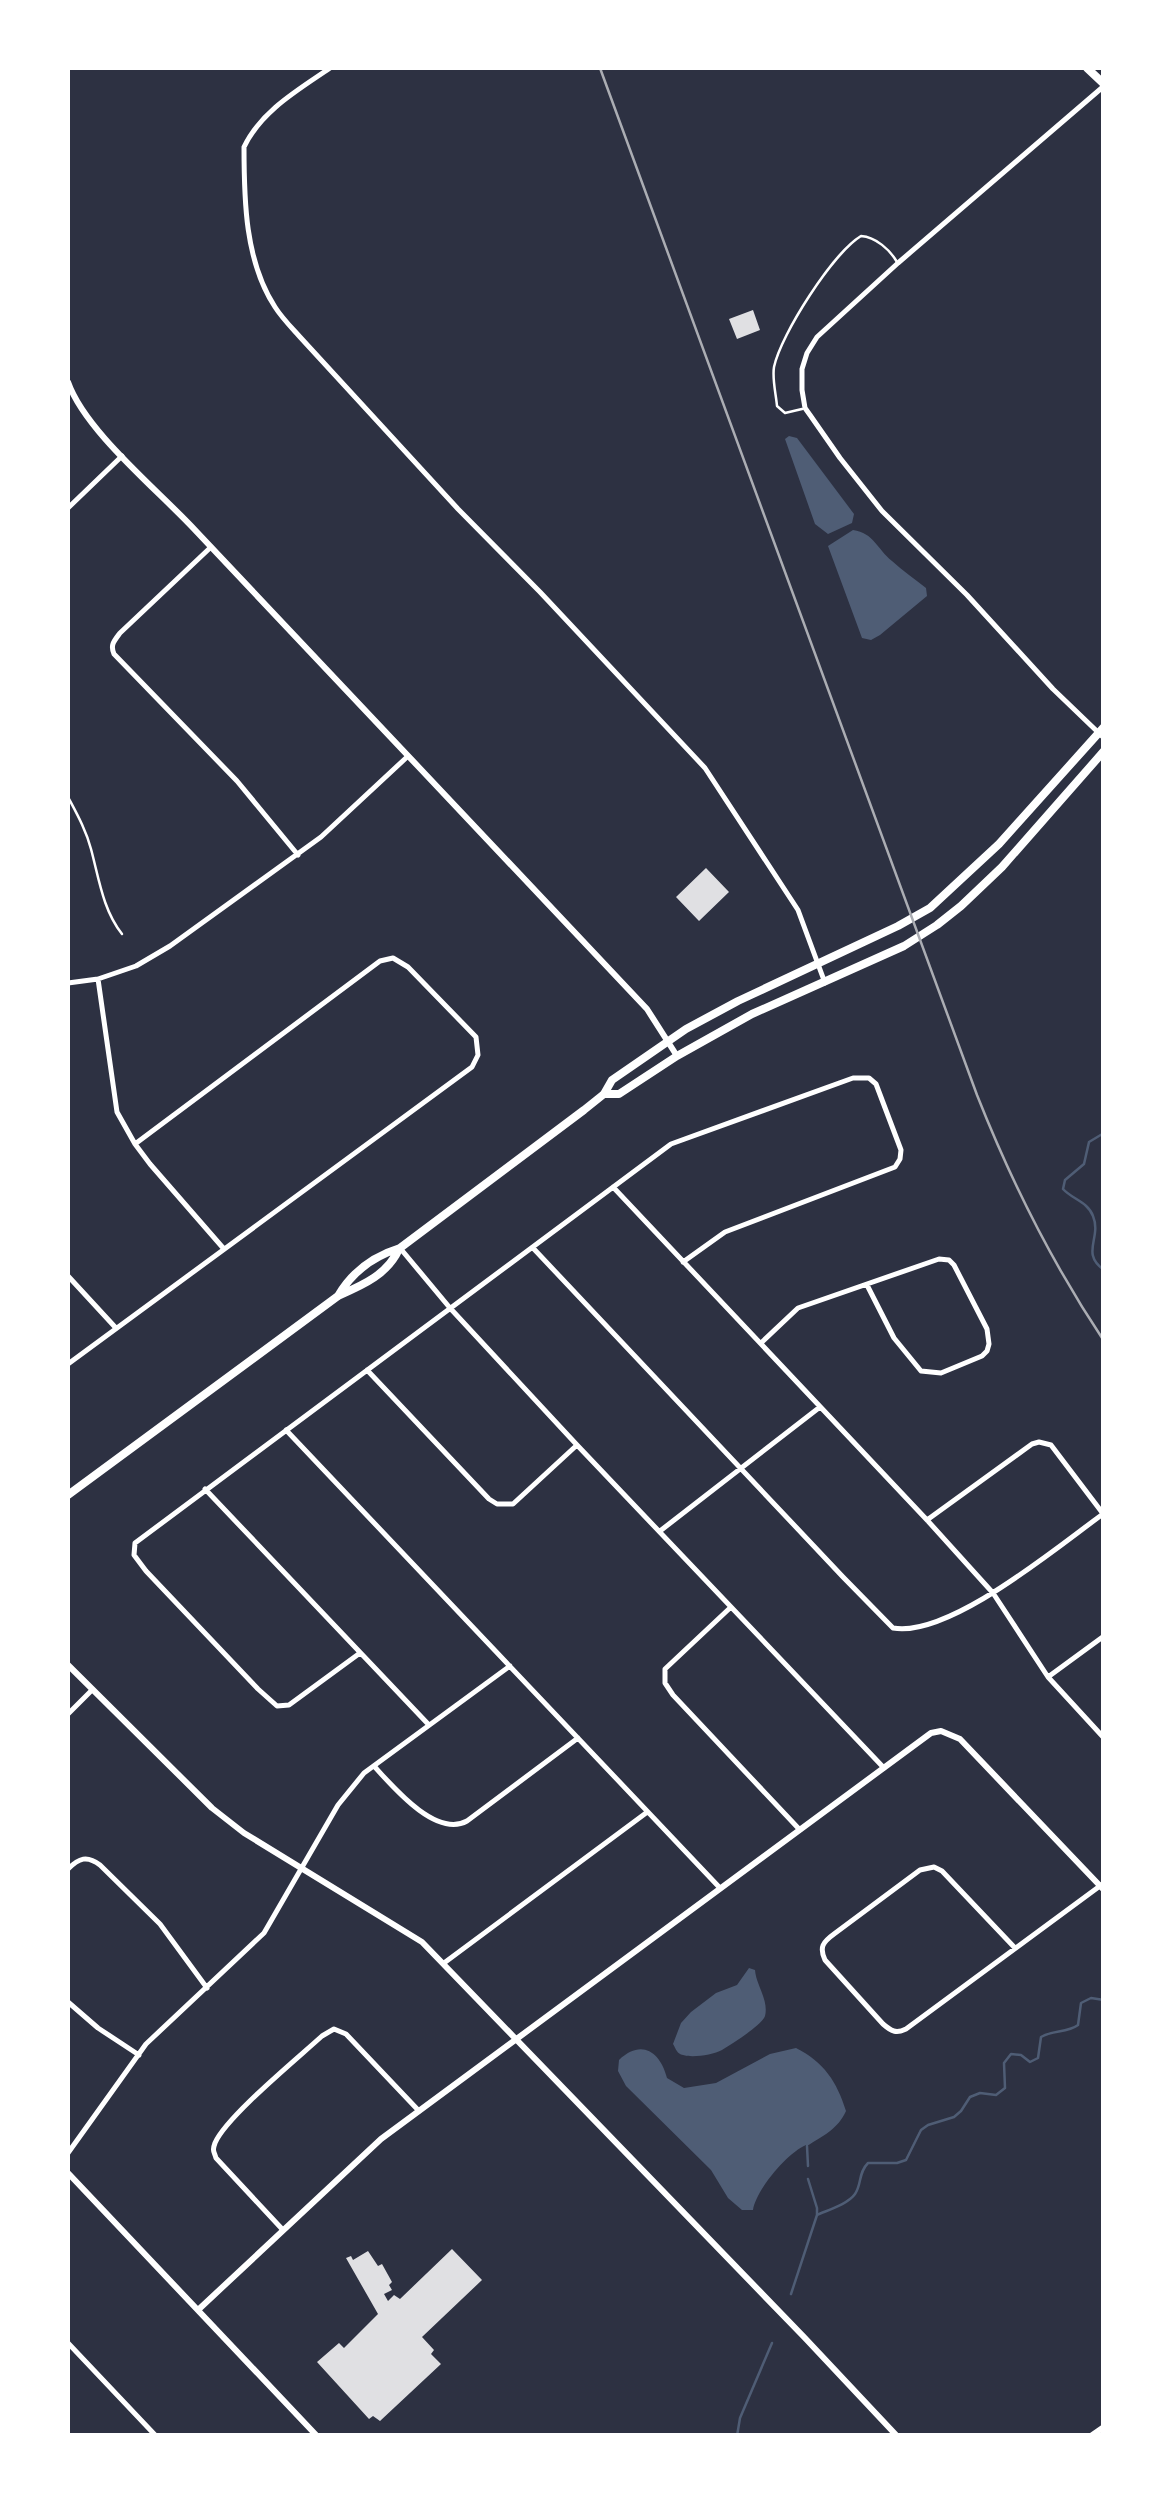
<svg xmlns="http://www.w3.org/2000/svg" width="1171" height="2503" font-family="'Space Grotesk',sans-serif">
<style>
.water{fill:#4f5d75}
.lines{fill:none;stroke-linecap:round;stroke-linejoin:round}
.stream{stroke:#4f5d75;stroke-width:2.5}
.building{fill:#e0e0e3}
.path{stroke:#fff;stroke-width:2.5}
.service{stroke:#fff;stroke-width:2.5}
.minor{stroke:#fff;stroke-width:5}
.tertiary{stroke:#fff;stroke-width:6}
.secondary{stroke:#fff;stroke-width:8}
.rail{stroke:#abadb3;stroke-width:2.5}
</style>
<rect width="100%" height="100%" fill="#2d3142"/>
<!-- water -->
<path class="water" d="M 789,436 L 797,438 L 854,514 L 852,523 L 828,534 L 815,524 L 785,439 Z
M 853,530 C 874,533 877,549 892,561 C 903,571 915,579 926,588 L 927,596 L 880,635 L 871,640 L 862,638 L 828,546 Z
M 749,1968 L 755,1970 C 756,1985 769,2000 765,2016 C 762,2025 732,2044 722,2050 C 713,2055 692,2058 683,2055 C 677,2054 676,2049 673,2044 L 681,2023 L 691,2012 L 716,1993 L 737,1985 Z
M 796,2048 C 824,2062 837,2082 846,2111 C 838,2129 823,2136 807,2146 L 806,2145 C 787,2153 756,2190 753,2210 L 742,2210 L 728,2198 L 711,2170 L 626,2086 L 618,2071 L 619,2060 C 641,2039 660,2051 667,2078 L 684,2088 L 716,2083 L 770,2054 Z"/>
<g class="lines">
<!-- stream -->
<path class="stream" d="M 1104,1133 L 1089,1142 L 1084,1164 L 1065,1180 L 1063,1189 C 1072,1199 1088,1202 1093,1216 C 1102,1238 1080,1253 1104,1270
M 807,2146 L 808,2166
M 817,2215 C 828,2210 848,2204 855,2194 C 862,2184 858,2173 868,2163 L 897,2163 L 906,2160 L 921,2130 L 928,2125 L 954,2117 L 961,2111 L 970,2097 L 980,2093 L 996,2095 L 1005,2088 L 1004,2063 L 1011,2054 L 1021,2055 L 1030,2062 L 1038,2058 L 1041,2037 C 1053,2030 1067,2033 1078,2025 L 1081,2003 L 1091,1998 L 1104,2000
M 791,2294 L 817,2215 L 817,2208 L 808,2179
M 737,2436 L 740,2418 L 772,2343"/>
</g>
<!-- building -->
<path class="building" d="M 753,310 L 760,330 L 737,339 L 729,319 Z
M 706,868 L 729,892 L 699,921 L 676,897 Z
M 452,2249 L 482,2280 L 422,2337 L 434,2350 L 431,2354 L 441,2364 L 380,2421 L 373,2416 L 369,2419 L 317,2362 L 339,2343 L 344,2348 L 378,2314 L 346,2258 L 351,2256 L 353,2260 L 368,2251 L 378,2266 L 382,2264 L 392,2282 L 389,2285 L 392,2290 L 384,2294 L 388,2301 L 394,2295 L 400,2299 Z"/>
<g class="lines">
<!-- path -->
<path class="path" d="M 68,797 C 77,814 86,830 91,849 C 99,879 103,910 122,934"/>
<!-- service -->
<path class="service" d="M 802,409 L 785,413 L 777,406 C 776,394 772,379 774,367 C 781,334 833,253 861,236 C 876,237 890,250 897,262"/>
<!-- minor -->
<path class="minor" d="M 330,68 C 298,90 261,111 244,147 C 244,200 245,261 275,307 C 282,318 291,327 300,337 L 458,509 L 540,592 L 705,768 L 798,910 L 825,983
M 1104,86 L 898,263 L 817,337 L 807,353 L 802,369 L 802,390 L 805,408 L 810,415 L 840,458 L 882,511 L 967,595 L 1053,689 L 1104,738
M 68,508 L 122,456
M 211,547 L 120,633 C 114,641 110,645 114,654 L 237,781 L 298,855
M 98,979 L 117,1112 L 135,1144 L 150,1164 L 224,1249
M 68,983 L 98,979 L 136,966 L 170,946 L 321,837 L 407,757
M 613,1187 L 927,1520 L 993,1593 L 1048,1677 L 1104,1738
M 400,1248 L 450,1308 L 577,1445 L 884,1768
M 533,1248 L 843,1577 L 893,1628 C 949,1638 1057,1547 1103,1514
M 68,1276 L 115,1327
M 761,1343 L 798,1308 L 939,1259 L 949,1260 L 954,1265 L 987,1329 L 989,1344 L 987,1351 L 982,1356 L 941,1373 L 921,1371 L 894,1338 L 867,1285
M 68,1364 L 472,1067 L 478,1055 L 476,1037 L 408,967 L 393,958 L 380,961 L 135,1144
M 367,1370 L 489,1499 L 497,1504 L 513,1504 L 577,1445
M 286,1430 L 720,1888
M 205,1489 L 429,1725
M 927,1520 L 1032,1444 L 1039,1442 L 1051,1445 L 1104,1515
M 660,1531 L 820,1407
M 731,1607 L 665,1669 L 665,1683 L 673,1695 L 800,1830
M 360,1653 L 289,1705 L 277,1706 L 258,1689 L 146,1571 L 134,1555 L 135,1543 L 671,1144 L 853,1078 L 869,1078 L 876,1084 L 901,1150 L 900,1159 L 895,1167 L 725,1232 L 683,1262
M 1048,1677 L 1104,1636
M 68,1714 L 92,1690
M 374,1766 C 393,1787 436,1838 467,1821 L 578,1738
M 68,1869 C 79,1858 87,1855 100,1865 L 160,1924 L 207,1988
M 1015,1948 L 942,1871 L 934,1867 L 920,1870 L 834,1934 C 823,1942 819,1947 825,1960 L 883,2024 C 891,2031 896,2034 906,2029 L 1104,1883
M 444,1963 L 646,1813
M 68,2002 L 98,2028 L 139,2055
M 68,2153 L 146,2044 L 264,1933 L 338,1805 L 364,1773 L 510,1666
M 283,2230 L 216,2158 C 214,2151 212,2151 215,2143 C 226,2117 298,2058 322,2036 L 334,2029 L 346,2034 L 419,2111
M 68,2343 L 156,2436"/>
<!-- tertiary -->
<path class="tertiary" d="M 68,382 C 85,431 158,490 195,530 C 346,689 496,850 647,1009 L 677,1056
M 68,1665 L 212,1808 L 244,1833 L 422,1942 L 804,2337 L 897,2436
M 68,2173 L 317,2436
M 198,2310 L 381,2139 L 931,1733 L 941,1731 L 960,1739 L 1104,1890
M 1091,2436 L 1104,2427"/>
<!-- secondary -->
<path class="secondary" d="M 1087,68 L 1104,84
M 604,1094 L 619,1094 L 677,1056 L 752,1014 L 904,946 L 937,925 L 961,906 L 1002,867 L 1104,751
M 338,1296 C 352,1272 374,1256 400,1248 L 584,1110 L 604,1094 L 612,1080 L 686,1029 L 738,1001 L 898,926 L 930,908 L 999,844 L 1104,727
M 68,1495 L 338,1296 C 363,1285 387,1275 399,1249"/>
<!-- rail -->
<path class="rail" d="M 600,68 L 977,1095 C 1011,1181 1052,1263 1104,1341"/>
</g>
<!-- border -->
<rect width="1171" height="2503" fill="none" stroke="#ffffff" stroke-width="140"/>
</svg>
